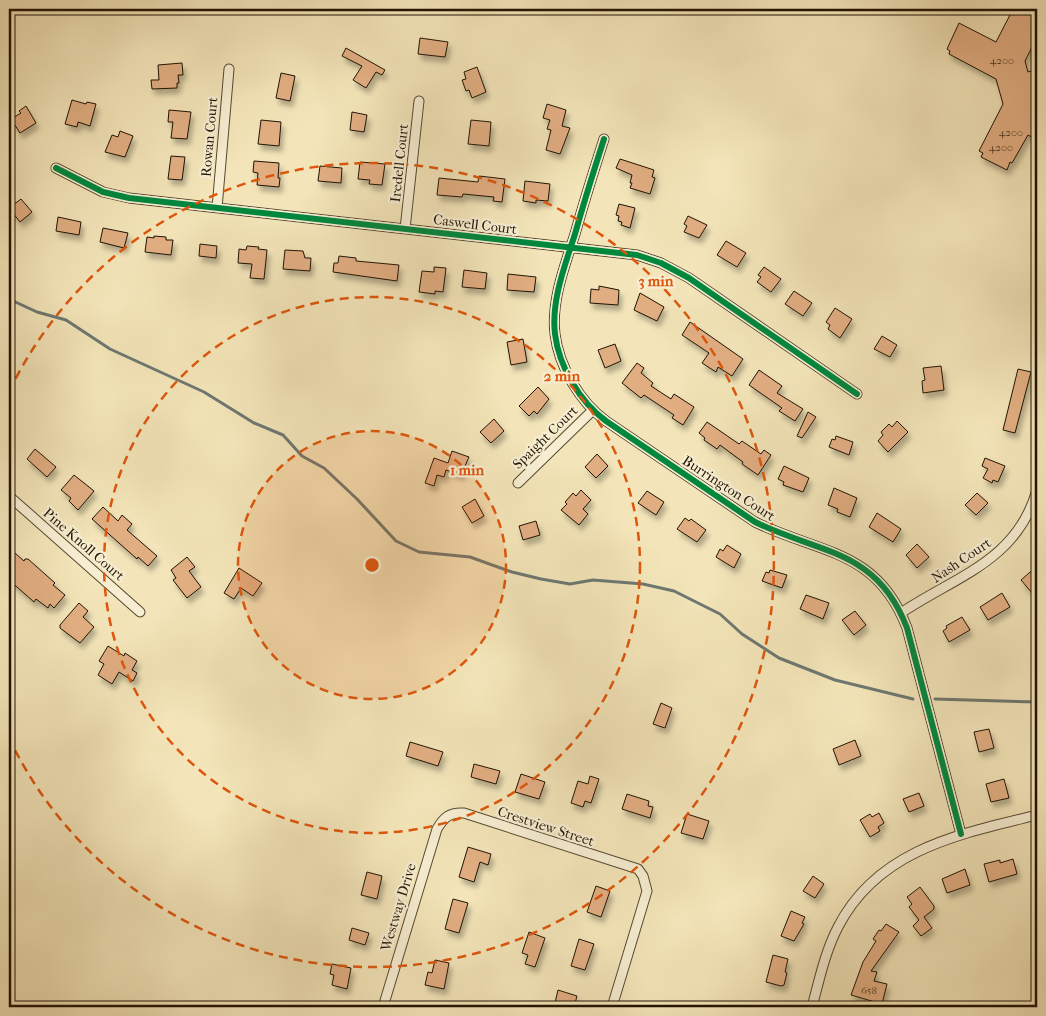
<svg xmlns="http://www.w3.org/2000/svg" width="1046" height="1016" font-family="'IM FELL French Canon',serif">
<style>
.lines{fill:none;stroke-linecap:round;stroke-linejoin:round}
.stream{stroke:#6d7871;stroke-width:3}
.building{fill:#e1ae82;stroke:#201303;filter:url(#shadow)}
.street-casing{stroke:#554830;stroke-width:11}
.street{stroke:#f7eed2;stroke-width:9}
.cycleway-casing{stroke:#f7eed2;stroke-width:9}
.cycleway{stroke:#00873e;stroke-width:6}
.ring{fill:none;stroke:#de560c;stroke-width:2.5;stroke-dasharray:9 6}
.labels{text-anchor:middle;stroke-width:4.5;stroke-linejoin:round;paint-order:stroke}
.number-label{font-size:11px;fill:#503a23}
.street-label{font-size:14px;fill:#201303;stroke:#f7eed2}
.centre{fill:#de560c;stroke:#f7eed2;stroke-width:2.5}
.ring-label{font-size:15px;text-anchor:middle;font-weight:bold;fill:#de560c;stroke:#f7eed2;stroke-width:4.5;stroke-linejoin:round;paint-order:stroke}
</style>
<defs>
<filter id="shadow"><feDropShadow dx="3" dy="5.5" stdDeviation="2.5" flood-color="#0004"/></filter>
</defs>
<rect width="100%" height="100%" fill="#f3e5b9"/>
<filter id="stains"><feTurbulence type="fractalNoise" baseFrequency=".004" numOctaves="4"/><feColorMatrix values="0 0 0 0 .2 0 0 0 0 .09 0 0 0 0 .02 0 0 0 .5 -.17"/></filter>
<radialGradient id="worn" r=".72"><stop offset=".6" stop-color="#630" stop-opacity="0"/><stop offset="1" stop-color="#630" stop-opacity=".3"/></radialGradient>
<g class="lines">
<!-- stream -->
<path class="stream" d="M 9,299 L 37,312 L 66,320 L 110,349 L 204,392 L 254,423 L 283,435 L 302,456 L 324,468 L 357,499 L 396,541 L 419,552 L 470,557 L 512,572 L 541,579 L 570,584 L 593,580 L 643,584 L 674,591 L 720,614 L 742,634 L 779,658 L 835,680 L 913,699
M 935,699 L 1037,702"/>
</g>
<!-- building -->
<path class="building" d="M 1017,10 L 1024,14 L 1027,10 L 1037,15 L 1037,37 L 1025,61 L 1028,72 L 1034,70 L 1037,79 L 1037,140 L 1028,135 L 1012,163 L 1010,162 L 1007,170 L 981,157 L 983,153 L 979,151 L 1003,104 L 996,79 L 949,54 L 950,51 L 947,49 L 959,23 L 996,42 L 1011,13 L 1014,15 Z
M 420,38 L 448,42 L 445,57 L 418,54 Z
M 346,48 L 385,70 L 382,75 L 376,72 L 366,88 L 353,80 L 362,66 L 342,56 Z
M 182,63 L 183,75 L 178,75 L 179,83 L 177,83 L 177,88 L 152,89 L 151,80 L 159,80 L 158,65 Z
M 477,67 L 486,92 L 472,98 L 469,90 L 466,91 L 462,80 L 466,79 L 464,72 Z
M 281,73 L 295,76 L 290,101 L 276,98 Z
M 72,100 L 86,104 L 87,102 L 96,104 L 90,126 L 78,122 L 77,127 L 65,124 Z
M 547,104 L 566,110 L 562,126 L 570,128 L 560,154 L 546,150 L 551,130 L 547,129 L 550,120 L 543,118 Z
M 26,106 L 36,123 L 20,133 L 11,119 L 21,113 L 19,111 Z
M 169,110 L 191,112 L 187,139 L 171,138 L 173,122 L 168,122 Z
M 352,112 L 367,115 L 364,132 L 350,130 Z
M 261,120 L 281,122 L 279,146 L 258,144 Z
M 471,120 L 491,122 L 489,146 L 468,144 Z
M 120,131 L 133,136 L 125,157 L 105,152 L 112,135 L 118,137 Z
M 171,156 L 185,157 L 182,180 L 168,179 Z
M 620,159 L 654,170 L 652,177 L 655,178 L 650,194 L 630,188 L 632,183 L 630,183 L 632,175 L 616,168 Z
M 254,161 L 279,163 L 278,178 L 280,178 L 279,187 L 257,185 L 258,173 L 253,172 Z
M 360,162 L 385,164 L 382,185 L 369,184 L 370,180 L 358,179 Z
M 320,166 L 342,168 L 341,183 L 318,181 Z
M 479,176 L 505,179 L 502,202 L 493,201 L 494,197 L 463,194 L 462,197 L 437,195 L 439,178 L 478,182 Z
M 525,181 L 550,184 L 548,201 L 536,200 L 536,203 L 523,201 Z
M 21,199 L 32,212 L 20,222 L 9,208 Z
M 619,204 L 635,208 L 630,228 L 621,225 L 622,222 L 618,221 L 619,216 L 616,215 Z
M 688,216 L 707,225 L 699,238 L 684,232 L 687,226 L 684,224 Z
M 58,217 L 81,222 L 79,235 L 56,231 Z
M 103,228 L 128,233 L 124,248 L 100,242 Z
M 154,236 L 166,237 L 166,240 L 173,240 L 171,255 L 145,252 L 147,237 L 154,238 Z
M 726,241 L 746,253 L 737,267 L 717,255 Z
M 200,244 L 217,246 L 216,258 L 199,256 Z
M 247,246 L 259,247 L 258,249 L 267,250 L 264,279 L 250,278 L 252,264 L 238,263 L 239,249 L 246,250 Z
M 285,250 L 303,251 L 305,258 L 311,258 L 310,271 L 283,269 Z
M 339,256 L 356,258 L 356,261 L 399,265 L 397,281 L 333,272 L 334,263 L 338,263 Z
M 434,267 L 446,268 L 443,292 L 435,291 L 435,294 L 419,292 L 422,271 L 434,272 Z
M 764,267 L 781,279 L 771,292 L 757,282 L 761,277 L 758,275 Z
M 464,270 L 487,273 L 485,289 L 462,287 Z
M 508,274 L 536,277 L 534,292 L 507,290 Z
M 599,286 L 619,290 L 618,305 L 590,303 L 591,289 L 599,290 Z
M 794,291 L 812,303 L 803,316 L 785,304 Z
M 640,293 L 664,307 L 657,321 L 634,310 Z
M 835,308 L 852,319 L 840,338 L 828,329 L 830,325 L 826,322 Z
M 690,322 L 743,359 L 732,376 L 718,367 L 716,372 L 702,363 L 709,353 L 682,335 Z
M 882,336 L 897,345 L 890,357 L 874,349 Z
M 523,339 L 527,362 L 511,365 L 507,342 Z
M 615,344 L 621,361 L 605,368 L 598,350 Z
M 637,363 L 644,368 L 641,373 L 653,383 L 651,386 L 671,399 L 674,394 L 694,407 L 683,425 L 672,418 L 674,415 L 644,395 L 641,398 L 622,383 Z
M 941,366 L 944,390 L 923,393 L 922,381 L 925,380 L 923,368 Z
M 1018,369 L 1031,372 L 1015,433 L 1003,430 Z
M 759,370 L 782,386 L 777,393 L 803,409 L 795,421 L 779,411 L 782,408 L 749,385 Z
M 538,387 L 549,399 L 537,414 L 534,411 L 529,416 L 519,406 Z
M 808,412 L 816,417 L 802,438 L 797,436 Z
M 494,419 L 504,431 L 491,443 L 480,432 Z
M 897,421 L 908,432 L 888,452 L 878,441 L 883,435 L 881,432 L 889,424 L 892,427 Z
M 707,422 L 739,444 L 742,441 L 761,454 L 764,450 L 771,455 L 758,475 L 742,464 L 743,462 L 720,445 L 717,449 L 704,440 L 705,438 L 699,433 Z
M 836,436 L 853,442 L 849,455 L 829,447 L 832,439 L 835,440 Z
M 35,449 L 56,467 L 47,477 L 27,459 Z
M 452,451 L 469,457 L 461,475 L 446,470 L 444,477 L 437,475 L 434,486 L 425,483 L 434,458 L 448,463 Z
M 597,454 L 608,466 L 596,478 L 585,467 Z
M 985,458 L 1005,466 L 998,482 L 993,480 L 992,483 L 983,478 L 988,469 L 982,466 Z
M 784,466 L 809,478 L 803,492 L 783,485 L 784,482 L 778,479 Z
M 74,475 L 94,491 L 78,510 L 69,501 L 71,498 L 61,490 Z
M 834,488 L 857,498 L 850,517 L 837,512 L 838,509 L 828,505 Z
M 581,490 L 591,500 L 583,509 L 588,514 L 579,525 L 561,510 L 567,504 L 565,502 L 573,493 L 576,496 Z
M 647,491 L 664,502 L 656,515 L 638,503 Z
M 977,493 L 988,503 L 976,515 L 965,505 Z
M 475,499 L 484,516 L 472,523 L 462,507 Z
M 103,507 L 118,521 L 122,515 L 132,524 L 127,530 L 157,556 L 148,566 L 138,557 L 137,559 L 92,519 Z
M 877,513 L 901,529 L 893,542 L 869,527 Z
M 685,518 L 689,521 L 691,519 L 706,530 L 697,542 L 677,529 Z
M 536,521 L 540,535 L 523,540 L 519,526 Z
M 917,544 L 929,557 L 917,568 L 906,555 Z
M 727,545 L 741,554 L 734,568 L 716,557 L 720,549 L 723,551 Z
M 9,551 L 13,555 L 15,553 L 24,561 L 25,559 L 28,559 L 55,583 L 53,585 L 65,595 L 54,608 L 50,604 L 48,608 L 36,599 L 34,602 L 9,580 L 13,576 L 9,572 Z
M 187,557 L 195,567 L 189,571 L 201,587 L 187,598 L 173,580 L 176,578 L 171,570 Z
M 1037,566 L 1037,588 L 1032,593 L 1021,580 Z
M 239,568 L 262,583 L 253,596 L 241,588 L 234,599 L 224,593 Z
M 770,570 L 787,575 L 782,588 L 762,581 L 766,572 L 769,573 Z
M 1002,593 L 1010,607 L 988,620 L 980,607 Z
M 806,595 L 829,603 L 823,619 L 800,609 Z
M 79,603 L 88,611 L 83,617 L 94,627 L 80,643 L 60,628 L 60,625 Z
M 855,611 L 866,625 L 854,635 L 842,620 Z
M 962,617 L 970,630 L 949,642 L 943,631 L 947,628 L 946,626 Z
M 108,646 L 124,656 L 125,653 L 137,661 L 132,670 L 137,673 L 133,681 L 119,672 L 112,684 L 98,675 L 104,664 L 99,661 Z
M 661,703 L 672,708 L 665,728 L 653,724 Z
M 989,729 L 994,748 L 979,752 L 974,732 Z
M 855,740 L 861,756 L 839,765 L 833,749 Z
M 410,742 L 443,752 L 438,766 L 406,756 Z
M 474,764 L 500,771 L 496,784 L 471,777 Z
M 521,774 L 545,782 L 539,799 L 515,792 Z
M 590,776 L 599,779 L 591,803 L 585,801 L 583,807 L 571,803 L 578,781 L 588,784 Z
M 1004,779 L 1009,798 L 991,802 L 986,784 Z
M 919,793 L 924,806 L 909,812 L 903,799 Z
M 627,794 L 649,801 L 648,806 L 653,807 L 650,818 L 622,809 Z
M 879,813 L 884,823 L 878,827 L 880,831 L 870,837 L 860,820 L 870,814 L 872,817 Z
M 687,814 L 709,821 L 703,839 L 681,833 Z
M 468,847 L 491,854 L 488,865 L 480,862 L 474,882 L 459,877 Z
M 1013,859 L 1017,874 L 989,882 L 984,864 L 1000,860 L 1000,863 Z
M 965,869 L 970,885 L 947,893 L 942,879 Z
M 367,872 L 382,876 L 377,899 L 361,895 Z
M 813,876 L 824,884 L 815,898 L 803,891 Z
M 596,886 L 610,891 L 601,917 L 587,912 Z
M 920,887 L 934,906 L 934,909 L 924,917 L 932,928 L 921,936 L 913,926 L 919,920 L 909,907 L 912,904 L 907,897 Z
M 453,899 L 468,903 L 459,933 L 445,929 Z
M 791,911 L 805,917 L 802,923 L 804,924 L 794,941 L 781,936 Z
M 886,924 L 899,932 L 871,971 L 877,972 L 874,981 L 887,984 L 882,1004 L 851,995 L 863,962 L 876,941 L 873,939 L 879,930 L 881,931 Z
M 352,928 L 369,933 L 365,945 L 349,940 Z
M 529,932 L 545,938 L 535,967 L 525,964 L 528,955 L 522,953 Z
M 579,939 L 594,944 L 585,970 L 571,966 Z
M 773,955 L 788,959 L 785,972 L 787,973 L 784,985 L 781,986 L 766,982 Z
M 435,960 L 449,963 L 444,989 L 425,985 L 428,972 L 432,973 Z
M 332,964 L 351,968 L 347,989 L 332,985 L 334,975 L 330,974 Z
M 558,990 L 577,996 L 574,1007 L 554,1007 Z"/>
<g class="lines">
<defs>
<path id="street" d="M 604,139 C 594,170 584,202 575,234 C 565,265 551,301 555,334 C 559,367 580,402 606,421 L 755,522 C 820,554 877,549 907,628 L 961,834
M 56,168 L 103,192 L 129,198 L 637,255 L 661,263 L 689,278 L 857,394
M 217,208 L 229,69
M 405,229 L 419,101
M 518,483 L 592,411
M 9,496 L 140,612
M 901,613 C 956,576 1017,561 1037,490
M 383,1007 L 437,829 C 444,817 450,812 464,813 L 638,869 L 643,876 L 647,891 L 612,1007
M 812,1007 C 819,981 825,952 838,927 C 878,849 960,834 1037,815"/>
</defs>
<!-- street casing -->
<use href="#street" class="street-casing"/>
<!-- street -->
<use href="#street" class="street"/>
<defs>
<path id="cycleway" d="M 604,139 C 594,170 584,202 575,234 C 565,265 551,301 555,334 C 559,367 580,402 606,421 L 755,522 C 820,554 877,549 907,628 L 961,834
M 56,168 L 103,192 L 129,198 L 637,255 L 661,263 L 689,278 L 857,394"/>
</defs>
<!-- cycleway casing -->
<use href="#cycleway" class="cycleway-casing"/>
<!-- cycleway -->
<use href="#cycleway" class="cycleway"/>
</g>
<!-- distance rings -->
<circle cx="372" cy="565" r="134" fill="#de560c" fill-opacity=".12"/>
<g class="ring">
<circle cx="372" cy="565" r="134"/>
<circle cx="372" cy="565" r="268"/>
<path d="M9 392A402 402 0 1 1 9 738"/>
</g>
<g class="labels">
<!-- number labels -->
<g class="number-label">
<text x="1002" y="64">4200</text>
<text x="1011" y="136">4200</text>
<text x="1001" y="151">4200</text>
<text x="869" y="994">658</text>
</g>
<!-- street labels -->
<g class="street-label">
<text transform="translate(209 137) rotate(-85)" y="5">Rowan Court</text>
<text transform="translate(399 163) rotate(-84)" y="5">Iredell Court</text>
<text transform="translate(475 224) rotate(7)" y="5">Caswell Court</text>
<text transform="translate(545 437) rotate(-44)" y="5">Spaight Court</text>
<text transform="translate(729 488) rotate(33)" y="5">Burrington Court</text>
<text transform="translate(84 544) rotate(41)" y="5">Pine Knoll Court</text>
<text transform="translate(961 560) rotate(-34)" y="5">Nash Court</text>
<text transform="translate(546 826) rotate(18)" y="5">Crestview Street</text>
<text transform="translate(398 907) rotate(-73)" y="5">Westway Drive</text>
</g>
</g>
<circle cx="372" cy="565" r="8" class="centre"/>
<g class="ring-label">
<text x="656" y="286">3 min</text>
<text x="562" y="381">2 min</text>
<text x="467" y="475">1 min</text>
</g>
<!-- margin -->
<rect width="1046" height="1016" fill="none" stroke="#f3e5b9" stroke-width="30"/>
<rect x="10" y="10" width="1026" height="996" fill="none" stroke="#201303" stroke-width="2.5"/>
<rect x="15" y="15" width="1016" height="986" fill="none" stroke="#201303"/>
<rect width="100%" height="100%" filter="url(#stains)"/>
<rect width="100%" height="100%" fill="url(#worn)"/>
</svg>
